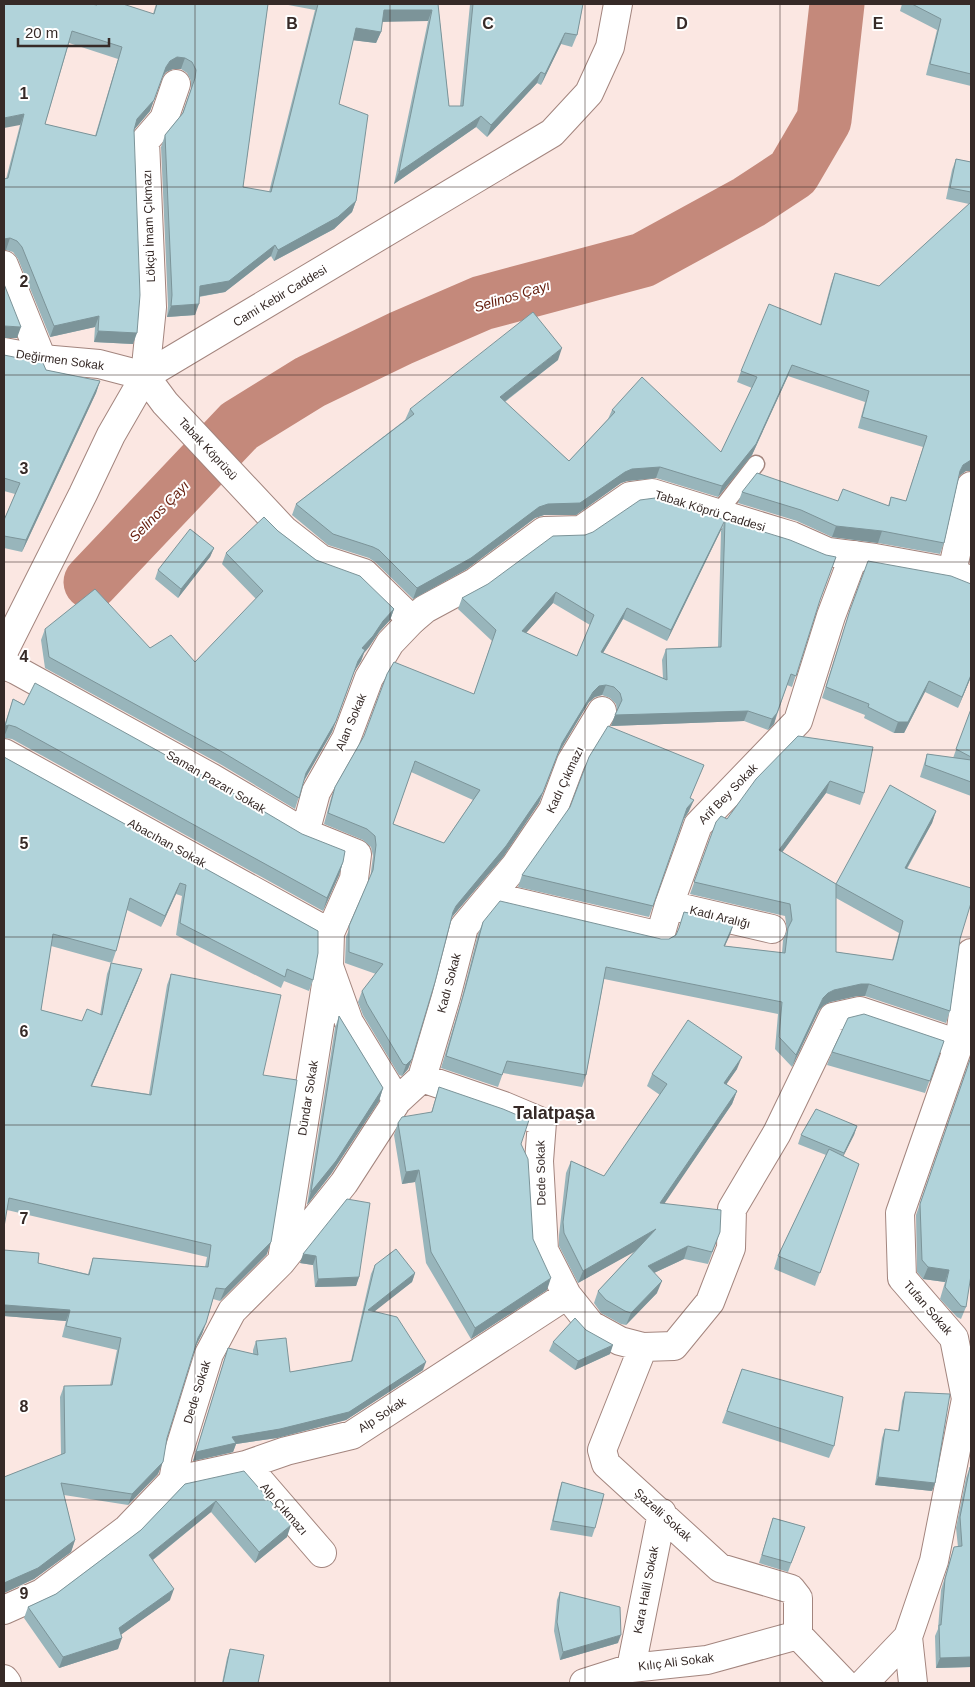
<svg xmlns="http://www.w3.org/2000/svg" width="975" height="1687" font-family="Arial,sans-serif">
<style>
.lines{fill:none;stroke-linecap:round;stroke-linejoin:round}
.river{stroke:#c4897b;stroke-width:55}
.lane-casing{stroke:#a3857e;stroke-width:19}
.street-casing{stroke:#a3857e;stroke-width:30}
.secondary-casing{stroke:#a3857e;stroke-width:30}
.lane{stroke:#fff;stroke-width:16}
.street{stroke:#fff;stroke-width:28}
.secondary{stroke:#fff;stroke-width:28}
.wall{fill:#98b5bb;fill-rule:evenodd}
.shaded-wall{fill:#7c9499}
.building{fill:#b1d3da;stroke:#7c9499;fill-rule:evenodd}
.grid{fill:none;stroke:#362a27;stroke-width:1;stroke-opacity:0.55}
.labels{text-anchor:middle;stroke-width:4;stroke-linejoin:round;paint-order:stroke}
.street-label{font-size:12px;fill:#362a27;stroke:#fff}
.water-label{font-size:14px;font-style:italic;fill:#641d0c;stroke:#fff}
.district-label{font-size:18px;font-weight:bold;fill:#362a27;stroke:#fff}
.grid-label{font-size:16px;text-anchor:middle;font-weight:bold;fill:#362a27;stroke:#fff;stroke-width:4;stroke-linejoin:round;paint-order:stroke}
</style>
<rect width="100%" height="100%" fill="#fbe7e2"/>
<g class="lines">
<!-- river -->
<path class="river" d="M 91,582 L 239,426 L 310,382 L 401,338 L 482,303 L 643,260 L 749,202 L 793,173 L 824,120 L 837,4"/>
<defs>
<path id="lane" d="M 718,513 L 756,464"/>
<path id="street" d="M 4,265 L 42,359
M 145,376 L 152,307 L 145,141 L 164,119 L 176,84
M 952,572 L 971,486
M 4,665 L 16,670 L 212,778 L 305,833 L 357,854 L 354,879 L 330,933 L 329,966 L 282,1260
M 4,753 L 330,933
M 305,833 L 316,792 L 346,739 L 369,678 L 390,643 L 412,620
M 490,896 L 660,936 L 669,905 L 698,825 L 798,721 L 831,616 L 854,555
M 669,905 L 772,929
M 330,969 L 349,1022 L 397,1101
M 422,1078 L 446,997 L 464,927 L 515,866 L 553,810 L 571,762 L 602,711
M 643,1347 L 602,1450 L 606,1464 L 720,1568 L 791,1589 L 798,1598 L 798,1635
M 246,1465 L 322,1553
M 173,1481 L 246,1465 L 286,1451 L 352,1435 L 567,1295
M 4,1610 L 42,1593 L 127,1529 L 173,1481 L 178,1454 L 209,1354 L 232,1311 L 281,1262 L 344,1183 L 397,1101 L 422,1078 L 504,1106 L 542,1122 L 539,1161 L 544,1250 L 567,1295 L 591,1325 L 620,1341 L 643,1347 L 674,1346 L 710,1302 L 731,1248 L 732,1209 L 777,1133 L 833,1017 L 860,1011 L 959,1044
M 798,1635 L 844,1683
M 631,1668 L 662,1513
M 4,1679 L 7,1683
M 584,1683 L 631,1668 L 707,1660 L 798,1635"/>
<path id="secondary" d="M 4,352 L 42,359 L 99,364 L 145,376 L 165,403 L 284,530 L 321,559 L 364,573 L 412,620 L 425,609 L 475,582 L 544,531 L 581,530 L 630,496 L 652,493 L 792,536 L 828,552 L 875,558 L 952,572 L 971,581
M 4,651 L 83,494 L 111,435 L 145,376 L 552,133 L 589,93 L 610,47 L 618,4
M 908,1637 L 913,1683
M 864,1683 L 908,1637 L 934,1561 L 966,1399 L 954,1338 L 902,1278 L 900,1213 L 959,1044 L 971,953"/>
</defs>
<!-- lane casing -->
<use href="#lane" class="lane-casing"/>
<!-- street casing -->
<use href="#street" class="street-casing"/>
<!-- secondary casing -->
<use href="#secondary" class="secondary-casing"/>
<!-- lane -->
<use href="#lane" class="lane"/>
<!-- street -->
<use href="#street" class="street"/>
<!-- secondary -->
<use href="#secondary" class="secondary"/>
</g>
<!-- wall -->
<path class="wall" d="M 4,4 L 97,5 L 153,14 L 156,4 L 268,4 L 243,187 L 269,192 L 315,10 L 283,4 L 438,4 L 449,106 L 460,106 L 470,4 L 583,4 L 577,35 L 572,47 L 561,44 L 541,85 L 537,83 L 487,137 L 476,127 L 394,184 L 428,21 L 382,21 L 381,32 L 376,43 L 353,40 L 339,104 L 356,201 L 352,212 L 334,229 L 274,261 L 271,256 L 225,292 L 199,297 L 195,315 L 167,317 L 168,306 L 161,147 L 165,135 L 182,114 L 191,89 L 191,81 L 187,73 L 181,69 L 173,69 L 166,72 L 162,78 L 150,111 L 134,130 L 133,344 L 94,342 L 95,327 L 50,337 L 18,259 L 13,252 L 6,250 L 4,250 L 4,179 L 6,179 L 20,125 ZM 69,43 L 118,59 L 95,136 L 45,124 Z
M 902,4 L 971,4 L 971,86 L 926,75 L 937,30 L 900,11 Z
M 956,159 L 971,162 L 971,471 L 966,471 L 959,476 L 944,543 L 940,554 L 878,543 L 832,537 L 797,521 L 738,503 L 742,492 L 888,506 L 891,497 L 906,501 L 923,447 L 858,428 L 865,402 L 788,376 L 752,455 L 718,497 L 656,478 L 627,481 L 621,483 L 576,515 L 544,515 L 535,518 L 467,569 L 413,599 L 375,562 L 369,558 L 328,545 L 292,515 L 296,504 L 405,420 L 410,409 L 558,360 L 505,402 L 569,461 L 608,419 L 612,410 L 721,452 L 752,388 L 737,382 L 741,371 L 820,325 L 831,284 L 835,273 L 879,286 L 969,204 L 946,199 L 952,170 Z
M 4,355 L 46,370 L 100,381 L 96,393 L 22,552 L 4,548 L 4,520 L 15,494 L 4,491 Z
M 725,520 L 819,603 L 792,687 L 787,685 L 774,724 L 768,730 L 744,721 L 611,726 L 617,710 L 616,704 L 610,698 L 602,695 L 595,697 L 589,702 L 558,754 L 539,803 L 503,857 L 452,917 L 412,1059 L 408,1069 L 402,1076 L 399,1075 L 363,1015 L 358,1002 L 362,991 L 376,974 L 345,963 L 346,937 L 370,879 L 373,856 L 371,847 L 363,840 L 324,824 L 331,798 L 335,787 L 474,694 L 492,641 L 458,609 L 462,598 L 721,530 L 667,641 L 623,619 L 603,653 L 663,678 L 662,660 L 666,649 L 718,647 L 721,531 ZM 553,603 L 590,625 L 577,656 L 526,633 ZM 411,772 L 473,800 L 444,843 L 393,824 Z
M 278,531 L 316,560 L 394,609 L 390,620 L 379,632 L 369,647 L 364,653 L 361,661 L 354,672 L 332,732 L 304,781 L 295,809 L 220,764 L 45,668 L 41,640 L 45,629 L 150,648 L 195,662 L 256,599 L 222,564 L 226,553 Z
M 214,548 L 210,557 L 178,598 L 155,579 L 158,570 Z
M 969,584 L 971,584 L 971,677 L 958,708 L 925,692 L 904,733 L 894,733 L 864,718 L 865,715 L 822,698 L 850,610 Z
M 13,699 L 343,862 L 339,875 L 323,911 L 12,739 L 4,738 L 4,726 Z
M 971,709 L 971,796 L 920,777 L 927,754 L 953,758 Z
M 798,736 L 864,793 L 860,805 L 826,793 L 782,852 L 836,884 L 936,811 L 932,823 L 907,869 L 960,939 L 950,1011 L 946,1023 L 865,996 L 857,996 L 830,1002 L 824,1005 L 819,1010 L 792,1067 L 775,1049 L 778,1014 L 604,979 L 586,1075 L 582,1087 L 503,1073 L 498,1087 L 441,1068 L 461,1001 L 478,934 L 483,922 L 661,939 L 669,939 L 676,935 L 678,931 L 684,912 L 734,923 L 725,946 L 782,953 L 783,940 L 787,930 L 785,916 L 690,894 L 716,822 L 727,819 ZM 836,898 L 899,933 L 892,960 L 836,952 Z
M 4,757 L 318,931 L 313,980 L 309,991 L 284,981 L 281,988 L 176,935 L 182,896 L 176,894 L 161,927 L 127,910 L 116,951 L 112,963 L 51,946 L 41,1010 L 82,1021 L 100,1015 L 107,974 L 111,963 L 138,980 L 92,1086 L 149,1094 L 167,985 L 171,974 L 263,1075 L 267,1254 L 220,1301 L 213,1299 L 206,1323 L 202,1334 L 196,1346 L 167,1438 L 158,1474 L 128,1505 L 64,1495 L 75,1540 L 71,1552 L 34,1579 L 4,1593 L 4,1477 L 61,1455 L 60,1397 L 64,1386 L 110,1385 L 117,1350 L 62,1337 L 66,1321 L 4,1316 L 4,1250 L 38,1263 L 88,1274 L 93,1258 L 205,1267 L 207,1257 L 7,1210 Z
M 704,765 L 690,798 L 689,811 L 684,819 L 649,917 L 518,887 L 522,875 Z
M 339,1016 L 383,1088 L 379,1101 L 331,1174 L 307,1205 L 335,1028 Z
M 944,1041 L 925,1093 L 827,1065 L 832,1052 Z
M 971,1056 L 966,1307 L 961,1319 L 957,1317 L 940,1299 L 945,1282 L 923,1279 L 917,1272 L 916,1215 Z
M 737,1069 L 726,1084 L 737,1091 L 732,1104 L 664,1203 L 720,1232 L 708,1264 L 684,1259 L 654,1273 L 657,1293 L 626,1325 L 621,1324 L 601,1313 L 594,1303 L 598,1291 L 636,1250 L 578,1283 L 559,1246 L 559,1235 L 566,1173 L 571,1161 L 604,1176 L 660,1095 L 647,1086 L 652,1074 Z
M 439,1087 L 521,1144 L 533,1239 L 547,1290 L 471,1339 L 426,1263 L 415,1182 L 402,1184 L 394,1135 L 398,1123 L 431,1113 Z
M 857,1126 L 854,1135 L 843,1156 L 859,1164 L 815,1286 L 774,1269 L 778,1256 L 826,1155 L 798,1144 L 801,1135 Z
M 347,1199 L 359,1277 L 356,1286 L 315,1287 L 313,1265 L 300,1263 Z
M 375,1265 L 415,1273 L 412,1282 L 374,1311 L 423,1370 L 346,1420 L 277,1438 L 236,1444 L 233,1452 L 193,1461 L 228,1348 L 253,1354 L 253,1350 L 256,1341 L 290,1372 L 351,1361 L 371,1274 Z
M 586,1330 L 610,1354 L 575,1370 L 549,1351 L 553,1342 Z
M 742,1369 L 834,1446 L 829,1458 L 722,1423 Z
M 905,1392 L 935,1483 L 932,1491 L 875,1485 L 882,1438 L 885,1429 L 898,1431 L 902,1401 Z
M 970,1467 L 971,1667 L 936,1668 L 935,1636 L 938,1629 L 941,1590 L 954,1547 L 958,1547 L 956,1528 L 966,1478 Z
M 562,1482 L 595,1528 L 592,1537 L 550,1530 L 559,1491 Z
M 185,1484 L 287,1537 L 255,1563 L 211,1512 L 153,1560 L 170,1600 L 121,1634 L 118,1649 L 59,1668 L 24,1618 L 28,1607 L 56,1594 L 141,1530 Z
M 773,1518 L 805,1527 L 788,1572 L 759,1563 Z
M 560,1592 L 618,1643 L 560,1660 L 554,1631 L 557,1600 Z
M 230,1649 L 258,1683 L 222,1683 L 227,1658 Z"/>
<!-- shaded-wall -->
<path class="shaded-wall" d="M 384,10 L 432,10 L 428,21 L 380,22 Z
M 356,28 L 381,32 L 376,43 L 351,40 Z
M 565,33 L 561,44 L 541,85 L 545,74 Z
M 177,57 L 185,58 L 181,69 L 173,69 L 166,72 L 161,78 L 166,67 L 170,61 Z
M 541,72 L 537,83 L 487,137 L 491,125 Z
M 154,100 L 150,111 L 133,131 L 137,119 Z
M 24,114 L 20,125 L 4,128 L 4,118 Z
M 481,116 L 476,127 L 394,184 L 399,172 Z
M 356,201 L 352,212 L 334,229 L 274,261 L 278,250 Z
M 10,238 L 6,250 L 4,250 L 4,239 Z
M 275,245 L 271,256 L 225,292 L 196,297 L 200,286 Z
M 199,304 L 195,315 L 167,317 L 171,306 Z
M 99,316 L 95,327 L 50,337 L 54,326 Z
M 4,326 L 21,327 L 17,338 L 4,338 Z
M 98,331 L 137,333 L 133,344 L 94,342 Z
M 562,348 L 558,360 L 496,408 L 500,397 Z
M 792,365 L 788,376 L 752,455 L 718,497 L 722,486 Z
M 100,381 L 96,393 L 22,552 L 26,540 Z
M 970,460 L 971,460 L 971,471 L 966,471 L 959,476 L 960,471 L 963,465 Z
M 660,467 L 656,478 L 627,481 L 621,483 L 576,515 L 544,515 L 535,518 L 467,569 L 413,599 L 417,588 L 539,507 L 632,469 Z
M 725,520 L 721,530 L 667,641 L 671,630 Z
M 836,526 L 882,531 L 878,543 L 832,537 Z
M 214,548 L 210,557 L 178,598 L 181,589 Z
M 556,592 L 553,603 L 518,642 L 522,631 Z
M 627,608 L 623,619 L 597,663 L 601,652 Z
M 394,609 L 390,620 L 379,632 L 369,647 L 364,653 L 361,661 L 354,672 L 332,732 L 302,784 L 306,773 L 362,648 L 383,621 Z
M 971,675 L 971,677 L 958,708 L 962,697 Z
M 929,681 L 925,692 L 904,733 L 894,733 L 898,722 Z
M 606,685 L 602,695 L 595,697 L 589,702 L 558,754 L 539,803 L 503,857 L 452,917 L 453,912 L 456,906 L 562,743 L 593,692 L 599,686 Z
M 748,711 L 744,721 L 611,726 L 615,715 Z
M 777,713 L 774,724 L 768,730 L 772,719 Z
M 9,725 L 4,737 L 4,738 L 4,728 L 5,726 Z
M 830,781 L 826,793 L 775,862 L 779,850 Z
M 694,800 L 689,811 L 683,820 L 687,808 Z
M 936,811 L 932,823 L 900,880 L 905,868 Z
M 343,862 L 339,875 L 323,911 L 327,898 Z
M 180,883 L 176,894 L 161,927 L 165,916 Z
M 734,923 L 730,935 L 719,958 L 724,946 Z
M 142,969 L 138,980 L 87,1097 L 91,1086 Z
M 861,984 L 869,984 L 865,996 L 857,996 L 830,1002 L 824,1005 L 819,1010 L 792,1067 L 796,1055 L 823,998 L 828,993 L 834,990 Z
M 742,1057 L 737,1069 L 719,1095 L 724,1083 Z
M 412,1059 L 408,1069 L 402,1076 L 406,1065 Z
M 383,1088 L 379,1101 L 331,1174 L 307,1205 L 311,1192 Z
M 737,1091 L 732,1104 L 656,1216 L 660,1203 Z
M 857,1126 L 854,1135 L 841,1161 L 844,1153 Z
M 419,1170 L 415,1182 L 402,1184 L 406,1172 Z
M 656,1229 L 652,1242 L 578,1283 L 583,1271 Z
M 271,1242 L 267,1254 L 220,1301 L 225,1289 Z
M 688,1246 L 684,1259 L 643,1278 L 648,1266 Z
M 303,1254 L 316,1256 L 313,1265 L 300,1263 Z
M 928,1267 L 949,1270 L 945,1282 L 923,1279 Z
M 415,1273 L 412,1282 L 365,1319 L 368,1310 Z
M 359,1277 L 356,1286 L 315,1287 L 318,1279 Z
M 551,1278 L 547,1290 L 471,1339 L 475,1328 Z
M 662,1281 L 657,1293 L 626,1325 L 631,1313 Z
M 5,1305 L 70,1310 L 66,1321 L 4,1316 Z
M 206,1323 L 202,1334 L 194,1349 L 198,1338 Z
M 613,1345 L 610,1354 L 575,1370 L 578,1361 Z
M 426,1362 L 423,1370 L 346,1420 L 277,1438 L 236,1444 L 233,1452 L 193,1461 L 196,1452 L 232,1437 Z
M 163,1462 L 158,1474 L 128,1505 L 132,1494 Z
M 878,1477 L 935,1483 L 932,1491 L 875,1485 Z
M 216,1501 L 211,1512 L 145,1566 L 149,1555 Z
M 291,1525 L 287,1537 L 255,1563 L 259,1552 Z
M 75,1540 L 71,1552 L 34,1579 L 4,1593 L 4,1583 Z
M 174,1589 L 170,1600 L 115,1639 L 119,1628 Z
M 621,1635 L 618,1643 L 560,1660 L 563,1652 Z
M 122,1638 L 118,1649 L 59,1668 L 63,1657 Z
M 971,1657 L 971,1667 L 936,1668 L 940,1658 Z"/>
<!-- building -->
<path class="building" d="M 4,4 L 91,4 L 97,5 L 98,4 L 123,4 L 154,14 L 157,4 L 268,4 L 243,187 L 271,192 L 318,4 L 438,4 L 449,106 L 463,106 L 473,4 L 583,4 L 577,35 L 565,33 L 545,74 L 541,72 L 491,125 L 481,116 L 399,172 L 432,10 L 384,10 L 381,32 L 356,28 L 339,104 L 368,115 L 356,201 L 338,217 L 278,250 L 275,245 L 229,281 L 200,286 L 199,304 L 171,306 L 172,295 L 165,135 L 183,113 L 195,78 L 196,70 L 192,62 L 185,58 L 177,57 L 170,61 L 166,67 L 154,100 L 137,119 L 134,130 L 140,295 L 137,333 L 98,331 L 99,316 L 54,326 L 22,247 L 17,241 L 10,238 L 4,239 L 4,179 L 8,178 L 24,114 L 4,118 ZM 72,31 L 122,47 L 96,136 L 45,124 Z
M 912,4 L 971,4 L 971,74 L 930,64 L 941,19 Z
M 956,159 L 971,162 L 971,192 L 950,188 Z
M 971,202 L 971,460 L 963,465 L 960,471 L 944,543 L 882,531 L 836,526 L 801,510 L 742,492 L 757,473 L 838,501 L 843,489 L 889,506 L 891,497 L 906,501 L 927,436 L 862,417 L 869,391 L 792,365 L 756,444 L 722,486 L 660,467 L 632,469 L 625,472 L 580,503 L 548,504 L 539,507 L 471,558 L 417,588 L 379,550 L 373,547 L 333,534 L 296,504 L 414,414 L 410,409 L 533,312 L 562,348 L 500,397 L 569,461 L 615,412 L 612,410 L 642,377 L 721,452 L 757,377 L 741,371 L 769,304 L 821,325 L 835,273 L 879,286 Z
M 4,284 L 21,327 L 4,326 Z
M 4,355 L 43,363 L 46,370 L 100,381 L 26,540 L 4,536 L 4,520 L 20,483 L 4,478 Z
M 655,498 L 725,520 L 671,630 L 627,608 L 601,652 L 667,680 L 666,649 L 721,647 L 725,520 L 790,540 L 826,555 L 836,557 L 820,600 L 796,676 L 791,674 L 777,713 L 772,719 L 748,711 L 615,715 L 622,700 L 620,693 L 614,687 L 606,685 L 599,686 L 593,692 L 562,743 L 543,792 L 506,846 L 456,906 L 453,912 L 435,982 L 412,1059 L 406,1065 L 403,1064 L 367,1004 L 362,991 L 383,964 L 349,952 L 349,926 L 373,870 L 376,845 L 375,836 L 367,829 L 328,813 L 335,787 L 364,736 L 387,674 L 394,662 L 474,694 L 496,630 L 462,598 L 488,584 L 553,536 L 585,535 L 593,532 L 640,500 ZM 556,592 L 594,615 L 577,656 L 522,631 ZM 415,761 L 480,790 L 444,843 L 393,824 Z
M 264,517 L 278,531 L 316,560 L 360,576 L 394,609 L 383,621 L 373,636 L 362,648 L 365,650 L 358,661 L 336,721 L 306,773 L 299,798 L 224,753 L 49,657 L 45,629 L 95,589 L 150,648 L 171,635 L 195,662 L 263,591 L 226,553 Z
M 190,529 L 214,548 L 181,589 L 158,570 Z
M 868,561 L 951,576 L 971,584 L 971,675 L 962,697 L 929,681 L 908,722 L 898,722 L 868,707 L 869,704 L 826,687 L 850,610 Z
M 35,683 L 209,779 L 302,834 L 345,851 L 343,862 L 327,898 L 16,727 L 9,725 L 5,726 L 13,699 L 24,705 Z
M 971,709 L 971,757 L 956,749 Z
M 608,726 L 704,765 L 690,798 L 694,800 L 687,808 L 653,906 L 522,875 L 570,807 L 589,757 Z
M 798,736 L 873,747 L 864,793 L 830,781 L 779,850 L 836,884 L 890,785 L 936,811 L 905,868 L 971,888 L 971,903 L 960,939 L 950,1011 L 869,984 L 861,984 L 834,990 L 828,993 L 823,998 L 796,1055 L 779,1037 L 782,1002 L 606,967 L 586,1075 L 507,1061 L 502,1075 L 446,1056 L 465,989 L 483,922 L 500,901 L 661,939 L 669,939 L 676,935 L 679,928 L 684,912 L 734,923 L 724,946 L 785,953 L 788,928 L 792,920 L 790,904 L 694,882 L 716,822 L 721,816 L 727,819 L 756,779 ZM 836,884 L 903,921 L 893,960 L 836,952 Z
M 927,754 L 971,760 L 971,782 L 925,765 Z
M 4,757 L 318,931 L 318,953 L 313,980 L 287,969 L 285,977 L 180,923 L 186,885 L 180,883 L 165,916 L 130,898 L 116,951 L 53,934 L 41,1010 L 82,1021 L 87,1009 L 102,1015 L 111,963 L 142,969 L 91,1086 L 151,1095 L 171,974 L 281,995 L 263,1075 L 297,1080 L 271,1242 L 225,1289 L 216,1288 L 206,1323 L 198,1338 L 167,1438 L 163,1462 L 132,1494 L 61,1483 L 75,1540 L 38,1568 L 4,1583 L 4,1477 L 65,1453 L 64,1386 L 112,1385 L 121,1338 L 66,1326 L 70,1310 L 5,1305 L 4,1317 L 4,1250 L 39,1253 L 38,1263 L 89,1275 L 93,1258 L 208,1267 L 211,1245 L 9,1198 L 4,1227 Z
M 864,1014 L 944,1041 L 930,1081 L 832,1052 L 848,1018 Z
M 339,1016 L 383,1088 L 336,1161 L 311,1192 Z
M 688,1020 L 742,1057 L 724,1083 L 737,1091 L 660,1203 L 721,1210 L 720,1232 L 712,1252 L 688,1246 L 648,1266 L 662,1281 L 631,1313 L 625,1311 L 606,1300 L 598,1291 L 656,1229 L 583,1271 L 564,1233 L 563,1222 L 571,1161 L 604,1176 L 667,1084 L 652,1074 Z
M 971,1057 L 971,1275 L 966,1307 L 961,1306 L 945,1287 L 949,1270 L 928,1267 L 922,1260 L 920,1204 Z
M 439,1087 L 503,1109 L 529,1120 L 521,1144 L 528,1159 L 533,1239 L 551,1278 L 475,1328 L 431,1252 L 419,1170 L 406,1172 L 398,1123 L 402,1117 L 432,1112 Z
M 816,1109 L 857,1126 L 844,1153 L 801,1135 Z
M 829,1149 L 859,1164 L 820,1273 L 778,1256 Z
M 347,1199 L 370,1203 L 359,1277 L 318,1279 L 316,1256 L 303,1254 Z
M 396,1249 L 415,1273 L 368,1310 L 397,1317 L 426,1362 L 349,1412 L 280,1429 L 232,1437 L 236,1443 L 196,1452 L 228,1348 L 258,1355 L 256,1341 L 286,1338 L 290,1372 L 352,1361 L 375,1265 Z
M 575,1318 L 586,1330 L 613,1345 L 578,1361 L 553,1342 Z
M 742,1369 L 843,1397 L 834,1446 L 727,1411 Z
M 905,1392 L 950,1394 L 935,1483 L 878,1477 L 885,1429 L 899,1431 Z
M 970,1467 L 971,1467 L 971,1657 L 940,1658 L 939,1625 L 941,1625 L 945,1579 L 954,1547 L 962,1546 L 960,1517 Z
M 244,1471 L 291,1525 L 259,1552 L 216,1501 L 149,1555 L 174,1589 L 119,1628 L 122,1638 L 63,1657 L 28,1607 L 56,1594 L 141,1530 L 185,1484 Z
M 562,1482 L 604,1494 L 595,1528 L 553,1521 Z
M 773,1518 L 805,1527 L 791,1563 L 762,1555 Z
M 560,1592 L 620,1607 L 621,1635 L 563,1652 L 557,1622 Z
M 230,1649 L 264,1655 L 258,1683 L 223,1683 Z"/>
<!-- grid -->
<path class="grid" d="M 195,4 L 195,1683M 390,4 L 390,1683M 585,4 L 585,1683M 780,4 L 780,1683M 4,187 L 971,187M 4,375 L 971,375M 4,562 L 971,562M 4,750 L 971,750M 4,937 L 971,937M 4,1125 L 971,1125M 4,1312 L 971,1312M 4,1500 L 971,1500"/>
<g class="labels">
<!-- street labels -->
<g class="street-label">
<text transform="translate(149 226) rotate(-92)" y="4">Lökçü İmam Çıkmazı</text>
<text transform="translate(280 296) rotate(-31)" y="4">Cami Kebir Caddesi</text>
<text transform="translate(60 360) rotate(8)" y="4">Değirmen Sokak</text>
<text transform="translate(208 449) rotate(47)" y="4">Tabak Köprüsü</text>
<text transform="translate(710 511) rotate(17)" y="4">Tabak Köprü Caddesi</text>
<text transform="translate(351 722) rotate(-67)" y="4">Alan Sokak</text>
<text transform="translate(565 780) rotate(-65)" y="4">Kadı Çıkmazı</text>
<text transform="translate(216 782) rotate(30)" y="4">Saman Pazarı Sokak</text>
<text transform="translate(728 794) rotate(-46)" y="4">Arif Bey Sokak</text>
<text transform="translate(167 843) rotate(29)" y="4">Abacıhan Sokak</text>
<text transform="translate(720 917) rotate(14)" y="4">Kadı Aralığı</text>
<text transform="translate(449 983) rotate(-75)" y="4">Kadı Sokak</text>
<text transform="translate(308 1098) rotate(-81)" y="4">Dündar Sokak</text>
<text transform="translate(541 1173) rotate(-91)" y="4">Dede Sokak</text>
<text transform="translate(928 1308) rotate(49)" y="4">Tufan Sokak</text>
<text transform="translate(197 1392) rotate(-73)" y="4">Dede Sokak</text>
<text transform="translate(382 1415) rotate(-33)" y="4">Alp Sokak</text>
<text transform="translate(284 1509) rotate(49)" y="4">Alp Çıkmazı</text>
<text transform="translate(663 1515) rotate(42)" y="4">Şazelli Sokak</text>
<text transform="translate(646 1590) rotate(-79)" y="4">Kara Halil Sokak</text>
<text transform="translate(676 1662) rotate(-7)" y="4">Kılıç Ali Sokak</text>
</g>
<!-- water labels -->
<g class="water-label">
<text transform="translate(512 296) rotate(-17)" y="5">Selinos Çayı</text>
<text transform="translate(159 511) rotate(-46)" y="5">Selinos Çayı</text>
</g>
<!-- district labels -->
<g class="district-label">
<text x="554" y="1119">Talatpaşa</text>
</g>
</g>
<g class="grid-label">
<text x="292" y="29">B</text>
<text x="488" y="29">C</text>
<text x="682" y="29">D</text>
<text x="878" y="29">E</text>
<text x="24" y="99">1</text>
<text x="24" y="287">2</text>
<text x="24" y="474">3</text>
<text x="24" y="662">4</text>
<text x="24" y="849">5</text>
<text x="24" y="1037">6</text>
<text x="24" y="1224">7</text>
<text x="24" y="1412">8</text>
<text x="24" y="1599">9</text>
</g>
<!-- border -->
<rect width="975" height="1687" fill="none" stroke="#362a27" stroke-width="10"/>
<!-- scale -->
<path d="M18 38v8h91v-8" fill="none" stroke="#362a27" stroke-width="2.5"/>
<text x="25" y="38" font-size="15" fill="#362a27" stroke="#ffffff" stroke-width="4" paint-order="stroke">20 m</text>
</svg>
